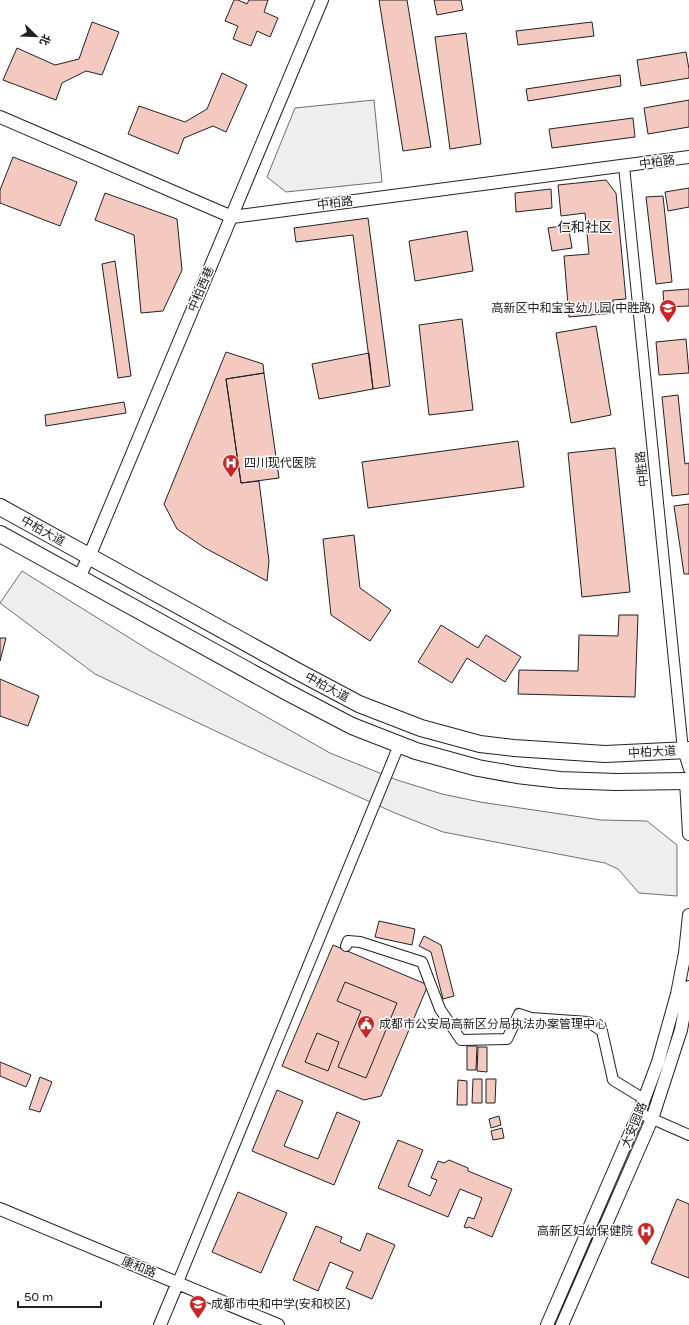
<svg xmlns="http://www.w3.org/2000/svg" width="689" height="1325" font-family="'Varela Round','Noto Sans SC',sans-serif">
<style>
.green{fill:#eee;stroke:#6f6f6f}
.building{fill:#f3c9c0;stroke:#222}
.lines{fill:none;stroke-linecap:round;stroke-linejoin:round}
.minor-casing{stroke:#222;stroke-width:12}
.tertiary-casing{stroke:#222;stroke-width:14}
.primary-casing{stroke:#222;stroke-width:18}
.minor{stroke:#fff;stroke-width:10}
.tertiary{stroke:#fff;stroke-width:12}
.primary{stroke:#fff;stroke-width:16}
.labels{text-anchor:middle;stroke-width:3;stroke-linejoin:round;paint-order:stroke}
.street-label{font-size:12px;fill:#222;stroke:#fff}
.poi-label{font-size:12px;fill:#222;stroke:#fff;text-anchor:start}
.quarter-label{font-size:14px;fill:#222;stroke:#fff}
</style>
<rect width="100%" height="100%" fill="#fff"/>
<!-- green -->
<path class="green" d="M 374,100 L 382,182 L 286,192 L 267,177 L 295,108 Z
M 22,571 L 149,650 L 330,753 L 397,780 L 442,794 L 480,802 L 601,820 L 647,821 L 677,845 L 677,896 L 639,893 L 618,869 L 605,863 L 443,832 L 395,813 L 281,762 L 95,674 L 0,603 Z"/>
<!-- building -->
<path class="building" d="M 234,0 L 238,0 L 247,4 L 249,0 L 268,0 L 264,12 L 278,18 L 270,37 L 257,31 L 251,46 L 233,39 L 238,26 L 225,21 Z
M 379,0 L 407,0 L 431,147 L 403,151 Z
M 434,0 L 461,0 L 463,10 L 437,15 Z
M 92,22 L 119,32 L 102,75 L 86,71 L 62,83 L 56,100 L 3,80 L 17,48 L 55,65 L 79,59 Z
M 592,22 L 594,36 L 518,45 L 516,31 Z
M 466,33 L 481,144 L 450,149 L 435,37 Z
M 686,52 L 689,69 L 689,78 L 641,86 L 637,60 Z
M 222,73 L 247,85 L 226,132 L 213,126 L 184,138 L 178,154 L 128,134 L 139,106 L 185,122 L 207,109 Z
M 620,75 L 621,86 L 528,101 L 526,89 Z
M 689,100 L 689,127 L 648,134 L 644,108 Z
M 633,118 L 635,137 L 552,148 L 549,129 Z
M 13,157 L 77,182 L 60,226 L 0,203 L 0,190 Z
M 606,180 L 616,193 L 626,299 L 613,300 L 614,313 L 569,317 L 564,256 L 589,254 L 585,213 L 561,216 L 558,185 Z
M 689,188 L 689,207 L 668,211 L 665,192 Z
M 551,189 L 552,208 L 516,212 L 515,193 Z
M 105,193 L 177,219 L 182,270 L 163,311 L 141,313 L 134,235 L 95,220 Z
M 663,196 L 672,282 L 656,284 L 646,197 Z
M 368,218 L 390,386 L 373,389 L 353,235 L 296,242 L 294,228 Z
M 568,225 L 572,248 L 552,251 L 548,228 Z
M 467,231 L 473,271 L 415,281 L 409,241 Z
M 115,261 L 131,376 L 118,378 L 102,264 Z
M 689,289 L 689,306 L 664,307 L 663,291 Z
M 462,319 L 473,410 L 429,415 L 419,325 Z
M 596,326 L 611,415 L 571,423 L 556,333 Z
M 686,339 L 689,373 L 659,375 L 656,342 Z
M 226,352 L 263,364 L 264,373 L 226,379 L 241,483 L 259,481 L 269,561 L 267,581 L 205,548 L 177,529 L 164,504 Z
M 369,353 L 373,389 L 319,399 L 312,364 Z
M 264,373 L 279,478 L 241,483 L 226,379 Z
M 678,395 L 685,464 L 689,463 L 689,494 L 672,496 L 662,397 Z
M 124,402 L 126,413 L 46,426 L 45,415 Z
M 518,441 L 524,487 L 368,508 L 362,462 Z
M 615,448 L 630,592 L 582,597 L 568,453 Z
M 689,504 L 689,574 L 684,574 L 674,506 Z
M 354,535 L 360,588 L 391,610 L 370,641 L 331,615 L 323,539 Z
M 619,615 L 638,615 L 635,697 L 518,694 L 519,670 L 578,671 L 579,635 L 618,636 Z
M 441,625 L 478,648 L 486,635 L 521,657 L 505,682 L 467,658 L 452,683 L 418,662 Z
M 0,638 L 6,638 L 0,661 Z
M 0,679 L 39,696 L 28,726 L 0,716 Z
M 379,921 L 415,929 L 412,945 L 375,937 Z
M 424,936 L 441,945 L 454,996 L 443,999 L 431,952 L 419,946 Z
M 333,945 L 428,985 L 381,1096 L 364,1100 L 282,1066 Z
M 345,982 L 397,1003 L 366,1078 L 338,1067 L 361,1011 L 337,1001 Z
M 317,1033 L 339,1042 L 328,1071 L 305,1062 Z
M 467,1046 L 477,1046 L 476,1070 L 467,1070 Z
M 478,1047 L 487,1047 L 487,1072 L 477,1071 Z
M 0,1062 L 31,1075 L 26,1087 L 0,1076 Z
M 40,1077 L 52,1082 L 40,1112 L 29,1109 Z
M 473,1079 L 482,1079 L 482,1103 L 472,1103 Z
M 486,1079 L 496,1079 L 495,1103 L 486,1103 Z
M 458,1080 L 467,1081 L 467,1105 L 457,1105 Z
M 277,1090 L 303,1101 L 284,1146 L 318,1159 L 337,1112 L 360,1122 L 334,1185 L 252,1151 Z
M 499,1116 L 501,1125 L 491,1128 L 489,1119 Z
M 502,1128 L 504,1138 L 493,1140 L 491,1131 Z
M 398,1140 L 423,1150 L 408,1186 L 430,1196 L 437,1180 L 431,1178 L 438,1161 L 444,1163 L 449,1160 L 468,1168 L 468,1171 L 512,1189 L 492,1237 L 469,1227 L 467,1228 L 464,1227 L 468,1217 L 474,1219 L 482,1198 L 460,1189 L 448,1217 L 378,1188 Z
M 238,1192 L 287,1213 L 261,1273 L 212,1252 Z
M 677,1199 L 689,1204 L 689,1278 L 651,1263 Z
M 316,1226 L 342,1237 L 340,1242 L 360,1251 L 367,1233 L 395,1245 L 372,1299 L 346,1288 L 353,1272 L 330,1262 L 318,1291 L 293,1280 Z"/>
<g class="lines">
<defs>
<path id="minor" d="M 624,166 L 683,750 L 689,769
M 346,946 L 348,941 L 360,942 L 422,962 L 440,1009 L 461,1040 L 507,1039 L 519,1014 L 531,1018 L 588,1022 L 602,1031 L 613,1080 L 644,1099
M 639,1113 L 689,1135
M 178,1282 L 399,745"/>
<path id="tertiary" d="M 0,117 L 232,217 L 689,157
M 79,577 L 89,557 L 322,0
M 686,781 L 689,834
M 0,1209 L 278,1325
M 160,1325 L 178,1282
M 547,1325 L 639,1113 L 658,1062 L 677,994 L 685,953 L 689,915
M 562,1325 L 652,1119 L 681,1030 L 689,987"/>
<path id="primary" d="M 0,507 L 295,670 L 359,704 L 421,728 L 480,744 L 514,748 L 605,754 L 689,750
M 0,534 L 287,692 L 352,726 L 416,751 L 478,768 L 517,775 L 560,780 L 616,782 L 689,781"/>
</defs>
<!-- minor casing -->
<use href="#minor" class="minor-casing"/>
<!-- tertiary casing -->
<use href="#tertiary" class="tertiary-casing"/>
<!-- primary casing -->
<use href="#primary" class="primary-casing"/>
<!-- minor -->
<use href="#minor" class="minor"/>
<!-- tertiary -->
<use href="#tertiary" class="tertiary"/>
<!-- primary -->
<use href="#primary" class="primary"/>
</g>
<!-- icons -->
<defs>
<symbol id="school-pin" viewBox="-11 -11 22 30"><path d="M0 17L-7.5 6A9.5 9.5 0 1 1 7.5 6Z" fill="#c62828" stroke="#fff"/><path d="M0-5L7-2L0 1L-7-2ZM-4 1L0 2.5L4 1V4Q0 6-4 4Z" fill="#fff"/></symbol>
<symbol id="hospital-pin" viewBox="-11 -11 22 30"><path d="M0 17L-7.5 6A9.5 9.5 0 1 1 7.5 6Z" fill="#c62828" stroke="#fff"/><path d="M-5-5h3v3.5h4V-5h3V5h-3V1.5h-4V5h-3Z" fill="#fff"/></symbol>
<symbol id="civic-pin" viewBox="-11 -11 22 30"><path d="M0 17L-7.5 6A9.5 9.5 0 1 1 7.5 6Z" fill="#c62828" stroke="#fff"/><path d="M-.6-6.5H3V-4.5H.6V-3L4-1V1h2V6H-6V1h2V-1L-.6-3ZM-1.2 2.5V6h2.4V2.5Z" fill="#fff"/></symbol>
</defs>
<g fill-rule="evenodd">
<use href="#school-pin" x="658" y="298" width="20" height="27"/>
<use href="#hospital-pin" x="221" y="453" width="20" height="27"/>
<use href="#civic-pin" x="356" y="1014" width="20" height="27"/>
<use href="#hospital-pin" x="636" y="1221" width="20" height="27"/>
<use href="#school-pin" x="188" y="1294" width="20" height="27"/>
</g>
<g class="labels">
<!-- street labels -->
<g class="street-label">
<text transform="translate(657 162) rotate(-8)" y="4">中柏路</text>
<text transform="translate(335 203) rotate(-7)" y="4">中柏路</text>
<text transform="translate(201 289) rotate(-67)" y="4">中柏西巷</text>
<text transform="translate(642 469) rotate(-96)" y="4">中胜路</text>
<text transform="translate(43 531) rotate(29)" y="4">中柏大道</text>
<text transform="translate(327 687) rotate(28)" y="4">中柏大道</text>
<text transform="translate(652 752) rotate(-3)" y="4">中柏大道</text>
<text transform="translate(634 1125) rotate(-68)" y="4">大安园路</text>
<text transform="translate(139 1267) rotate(22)" y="4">康和路</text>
</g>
<!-- poi labels -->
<g class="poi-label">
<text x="655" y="312" text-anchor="end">高新区中和宝宝幼儿园(中胜路)</text>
<text x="244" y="467">四川现代医院</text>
<text x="379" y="1028">成都市公安局高新区分局执法办案管理中心</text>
<text x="633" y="1235" text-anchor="end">高新区妇幼保健院</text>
<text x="211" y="1308">成都市中和中学(安和校区)</text>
</g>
<!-- quarter labels -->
<g class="quarter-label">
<text x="585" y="232">仁和社区</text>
</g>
</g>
<!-- north arrow -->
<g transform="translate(36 36) rotate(113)" stroke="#ffffff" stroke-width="3" paint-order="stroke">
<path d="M0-3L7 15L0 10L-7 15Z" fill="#222222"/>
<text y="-6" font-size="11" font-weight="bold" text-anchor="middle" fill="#222222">北</text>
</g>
<!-- scale -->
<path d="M18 1301v6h83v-6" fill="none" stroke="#222222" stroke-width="2"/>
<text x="24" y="1301" font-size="12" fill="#222222" stroke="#ffffff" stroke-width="3" paint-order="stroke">50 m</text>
</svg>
